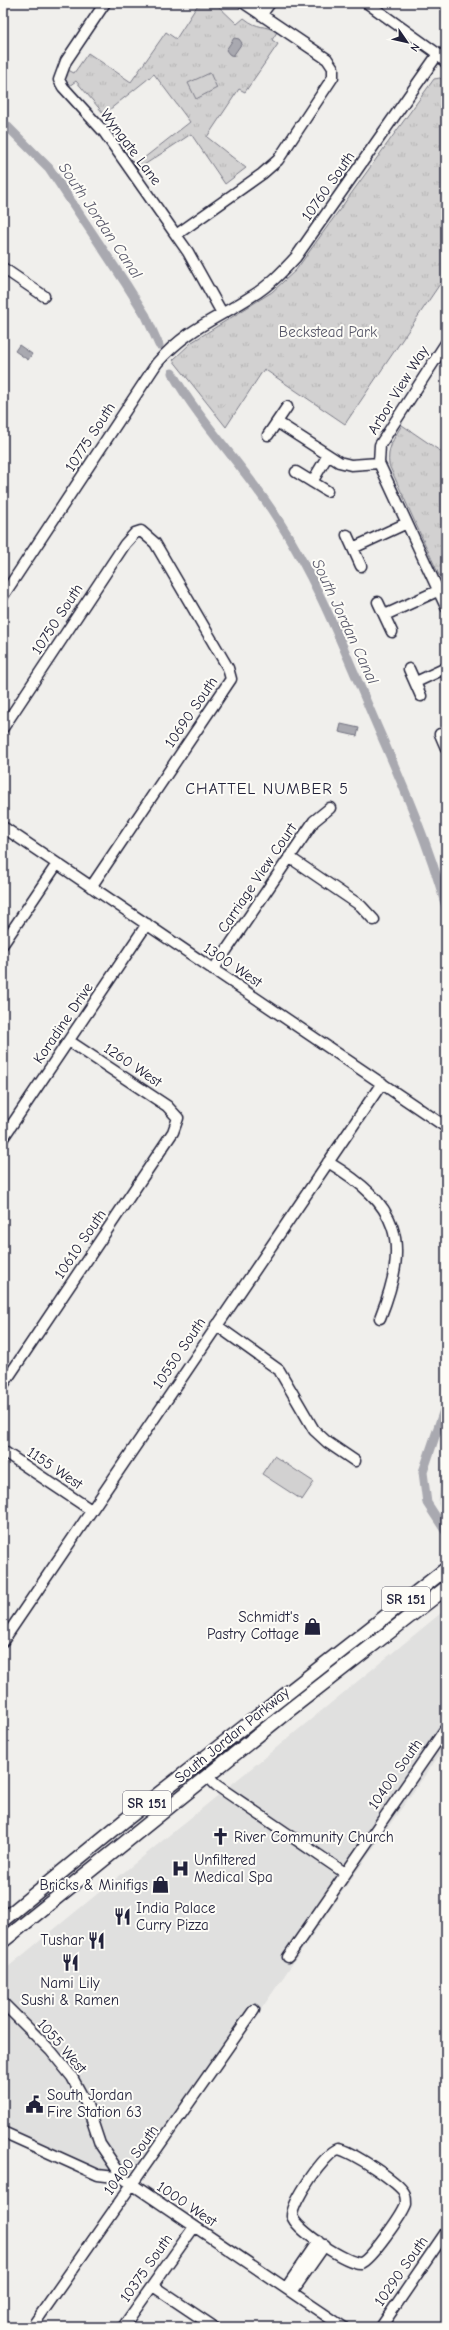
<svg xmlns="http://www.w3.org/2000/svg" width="449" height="2330" font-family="'Comic Neue',sans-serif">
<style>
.built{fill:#e0e0df}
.grass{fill:url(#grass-tufts);stroke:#7a7a86}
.pitch{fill:#d2d1d1;stroke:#7a7a86}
.water{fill:#a9a9b0;stroke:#737381}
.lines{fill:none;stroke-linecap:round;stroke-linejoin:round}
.canal{stroke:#a9a9b0;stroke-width:9}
.minor-casing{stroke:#22223b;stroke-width:13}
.major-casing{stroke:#22223b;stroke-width:16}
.minor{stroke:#fdfcf7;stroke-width:10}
.major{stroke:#fdfcf7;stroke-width:13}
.labels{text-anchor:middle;stroke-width:4;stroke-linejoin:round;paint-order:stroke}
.shield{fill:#fdfcf7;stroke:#646373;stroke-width:1}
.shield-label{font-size:14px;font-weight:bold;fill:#22223b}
.street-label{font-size:15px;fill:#22223b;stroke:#fdfcf7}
.park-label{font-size:15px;fill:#575768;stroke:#fdfcf7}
.poi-label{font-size:15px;fill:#22223b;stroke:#fdfcf7;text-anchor:start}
.water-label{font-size:16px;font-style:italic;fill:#58586a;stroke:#fdfcf7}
.neighbourhood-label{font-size:16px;letter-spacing:1px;fill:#22223b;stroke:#fdfcf7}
</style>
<defs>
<pattern id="grass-tufts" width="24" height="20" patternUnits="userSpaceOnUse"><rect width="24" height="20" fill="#d2d1d1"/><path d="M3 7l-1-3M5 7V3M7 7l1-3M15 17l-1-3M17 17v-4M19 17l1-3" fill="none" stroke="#b4b3b4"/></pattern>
</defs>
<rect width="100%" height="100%" fill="#f0efec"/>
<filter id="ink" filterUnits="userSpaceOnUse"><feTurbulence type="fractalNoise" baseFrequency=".025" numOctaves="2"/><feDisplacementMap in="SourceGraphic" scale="8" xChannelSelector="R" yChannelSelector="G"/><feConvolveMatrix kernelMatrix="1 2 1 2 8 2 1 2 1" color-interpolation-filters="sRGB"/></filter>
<g filter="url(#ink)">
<!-- built -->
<path class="built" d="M 446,1426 L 446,1520 L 438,1504 Z
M 446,1609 L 446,1746 L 349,1882 L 134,2193 L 118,2183 L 3,2124 L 3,1971 Z"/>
<!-- grass -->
<path class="grass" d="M 199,3 L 215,3 L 237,24 L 244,18 C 259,30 264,24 277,32 L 272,40 L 278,44 L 245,92 L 239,89 L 207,137 L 246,168 L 225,184 L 191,134 L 138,169 L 135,165 L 190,122 L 154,74 L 104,114 L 76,81 L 69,86 L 65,79 L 66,69 L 74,73 L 88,53 L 131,82 L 166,32 L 176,39 Z
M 440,78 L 446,84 L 446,279 L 444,278 L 345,424 L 264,369 L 226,427 L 173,360 L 192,342 L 272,292 L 296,270 L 434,79 Z
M 402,425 L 446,455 L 446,580 L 439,575 L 389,465 C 387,449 393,439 402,425 Z"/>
<!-- pitch -->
<path class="pitch" d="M 210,73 L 217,88 L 196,99 L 188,83 Z
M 274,1456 L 314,1482 L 302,1500 L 262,1474 Z"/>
<!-- water -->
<path class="water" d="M 234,38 L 239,39 L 242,43 L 233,56 L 229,54 L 226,50 Z
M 19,345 L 32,354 L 28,360 L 15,351 Z
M 341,724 L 359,728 L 357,736 L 339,732 Z"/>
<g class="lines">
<!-- canal -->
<path class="canal" d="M 3,122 L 49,168 L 126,284 L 146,316 L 159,345
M 172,373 C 202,425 245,467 277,518 C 319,583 346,655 377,726 C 403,785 429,845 446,907
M 446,1404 L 423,1472 L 427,1503 L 446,1532"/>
<defs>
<path id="minor" d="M 105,3 L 66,61 L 59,80 L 63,87 L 104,132 L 176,235 L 188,252 L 222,313
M 367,3 L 438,54 L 446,63
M 261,15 L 270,3
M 176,235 L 262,174 L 278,160 L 333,77 L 333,68 L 327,59 L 244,3
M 3,268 L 44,296
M 446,343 L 380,445 L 379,463 L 446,607
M 277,422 L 339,462 L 351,465 L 379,463
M 268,435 L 287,407
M 296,472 L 327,491
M 312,482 L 328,455
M 347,535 L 361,566
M 353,548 L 407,523
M 3,596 L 157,363 C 188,328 215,320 252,296 C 269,286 283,271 296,257 L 438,54
M 378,602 L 392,632
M 385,615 L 446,587
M 409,669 L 421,696
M 416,682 L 446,668
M 3,728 L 125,544 L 135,533 L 141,531 L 155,543 L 228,668 L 231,679 L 91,887
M 440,734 L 446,748
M 3,827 L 446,1127
M 289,857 L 361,906 L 374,920
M 3,944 L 57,864
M 213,970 L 314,821 L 330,808
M 3,1138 L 147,924
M 328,1162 C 399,1205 411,1240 380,1318
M 216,1325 L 279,1370 L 314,1430 L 327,1442 L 355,1461
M 3,1385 L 173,1132 L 178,1118 L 167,1106 L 69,1041
M 3,1451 L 91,1510
M 3,1641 L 382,1083
M 207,1776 L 216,1785 L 345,1873
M 288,1957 L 446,1728
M 3,2003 L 51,2051 L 72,2077 L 87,2105 L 100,2144 L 123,2178 L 343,2327
M 3,2132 L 98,2175 L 123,2178
M 338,2149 C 349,2150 403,2184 405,2195 C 406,2198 406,2201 406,2204 C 402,2215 371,2259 361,2263 C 347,2264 296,2230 292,2216 C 292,2202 324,2154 338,2149 Z
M 153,2286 L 214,2327
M 286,2288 L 318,2241
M 292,2292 L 325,2245
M 32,2327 L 254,2010
M 123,2327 L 194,2227
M 381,2327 L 446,2232"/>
<path id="major" d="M 3,1920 L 124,1821 L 446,1569
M 3,1941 L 288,1711 L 446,1588"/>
</defs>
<!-- minor casing -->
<use href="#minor" class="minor-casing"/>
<!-- major casing -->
<use href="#major" class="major-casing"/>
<!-- minor -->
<use href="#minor" class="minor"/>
<!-- major -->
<use href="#major" class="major"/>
</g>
</g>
<!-- icons -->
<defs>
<symbol id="shop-bare" viewBox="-9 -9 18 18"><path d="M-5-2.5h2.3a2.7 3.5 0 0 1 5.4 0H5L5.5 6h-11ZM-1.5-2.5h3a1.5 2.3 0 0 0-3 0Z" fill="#22223b" stroke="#fdfcf7" stroke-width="2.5" paint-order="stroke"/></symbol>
<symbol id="church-bare" viewBox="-9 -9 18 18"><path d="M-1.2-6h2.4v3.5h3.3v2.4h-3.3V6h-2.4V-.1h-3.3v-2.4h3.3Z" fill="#22223b" stroke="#fdfcf7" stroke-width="2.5" paint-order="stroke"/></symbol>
<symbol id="hospital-bare" viewBox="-9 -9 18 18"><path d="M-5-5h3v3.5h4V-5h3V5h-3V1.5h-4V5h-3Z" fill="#22223b" stroke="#fdfcf7" stroke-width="2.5" paint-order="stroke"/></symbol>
<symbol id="restaurant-bare" viewBox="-9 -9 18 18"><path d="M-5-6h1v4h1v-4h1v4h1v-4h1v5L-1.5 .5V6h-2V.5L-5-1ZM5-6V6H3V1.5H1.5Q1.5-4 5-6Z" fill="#22223b" stroke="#fdfcf7" stroke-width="2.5" paint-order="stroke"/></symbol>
<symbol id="civic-bare" viewBox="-9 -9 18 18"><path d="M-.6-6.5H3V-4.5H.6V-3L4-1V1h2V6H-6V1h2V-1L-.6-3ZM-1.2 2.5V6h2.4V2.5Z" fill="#22223b" stroke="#fdfcf7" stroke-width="2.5" paint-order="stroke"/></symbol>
</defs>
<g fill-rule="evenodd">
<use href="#shop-bare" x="300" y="1614" width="25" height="25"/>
<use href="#church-bare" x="208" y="1824" width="25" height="25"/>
<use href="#hospital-bare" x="168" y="1856" width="25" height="25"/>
<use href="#shop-bare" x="148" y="1872" width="25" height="25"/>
<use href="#restaurant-bare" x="110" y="1904" width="25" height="25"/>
<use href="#restaurant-bare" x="84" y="1928" width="25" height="25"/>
<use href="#restaurant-bare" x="58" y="1950" width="25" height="25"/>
<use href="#civic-bare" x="22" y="2092" width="25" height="25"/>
</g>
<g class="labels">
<!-- shield labels -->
<g class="shield">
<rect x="382" y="1587" width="48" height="24" rx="3"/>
<rect x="123" y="1791" width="48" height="24" rx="3"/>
</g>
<g class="shield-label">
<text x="406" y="1604">SR 151</text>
<text x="147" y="1808">SR 151</text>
</g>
<!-- street labels -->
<g class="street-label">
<text transform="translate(131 147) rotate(53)" y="5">Wyngate Lane</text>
<text transform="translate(328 186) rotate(-55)" y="5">10760 South</text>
<text transform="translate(398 390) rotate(-58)" y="5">Arbor View Way</text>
<text transform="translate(90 437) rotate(-57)" y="5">10775 South</text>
<text transform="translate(57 619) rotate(-57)" y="5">10750 South</text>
<text transform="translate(191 712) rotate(-56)" y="5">10690 South</text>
<text transform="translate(257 878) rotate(-56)" y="5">Carriage View Court</text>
<text transform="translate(233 965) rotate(34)" y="5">1300 West</text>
<text transform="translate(63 1023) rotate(-56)" y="5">Koradine Drive</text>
<text transform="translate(133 1065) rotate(34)" y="5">1260 West</text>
<text transform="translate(80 1244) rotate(-56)" y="5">10610 South</text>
<text transform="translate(179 1353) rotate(-56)" y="5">10550 South</text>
<text transform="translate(55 1468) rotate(34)" y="5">1155 West</text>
<text transform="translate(232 1735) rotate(-39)" y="5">South Jordan Parkway</text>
<text transform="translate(395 1774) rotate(-55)" y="5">10400 South</text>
<text transform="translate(62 2046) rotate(49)" y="5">1055 West</text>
<text transform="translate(131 2160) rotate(-54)" y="5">10400 South</text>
<text transform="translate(187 2204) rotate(34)" y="5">1000 West</text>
<text transform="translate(146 2268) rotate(-55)" y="5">10375 South</text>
<text transform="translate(401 2271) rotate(-55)" y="5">10290 South</text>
</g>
<!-- park labels -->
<g class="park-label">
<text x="328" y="337">Beckstead Park</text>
</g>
<!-- poi labels -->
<g class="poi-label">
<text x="299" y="1622" text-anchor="end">Schmidt's<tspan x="299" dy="17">Pastry Cottage</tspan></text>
<text x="234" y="1842">River Community Church</text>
<text x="194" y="1865">Unfiltered<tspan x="194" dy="17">Medical Spa</tspan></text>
<text x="148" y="1890" text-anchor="end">Bricks &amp; Minifigs</text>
<text x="136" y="1913">India Palace<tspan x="136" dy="17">Curry Pizza</tspan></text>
<text x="84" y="1945" text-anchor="end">Tushar</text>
<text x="70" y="1988" text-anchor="middle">Nami Lily<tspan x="70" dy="17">Sushi &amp; Ramen</tspan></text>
<text x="47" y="2100">South Jordan<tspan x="47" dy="17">Fire Station 63</tspan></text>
</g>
<!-- water labels -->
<g class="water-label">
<text transform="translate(101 220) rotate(56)" y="6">South Jordan Canal</text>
<text transform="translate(346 621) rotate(65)" y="6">South Jordan Canal</text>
</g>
<!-- neighbourhood labels -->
<g class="neighbourhood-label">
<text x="267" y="794">CHATTEL NUMBER 5</text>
</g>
</g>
<!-- margin -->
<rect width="449" height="2330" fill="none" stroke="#fdfcf7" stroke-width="16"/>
<rect x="8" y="8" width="433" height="2314" fill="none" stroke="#22223b" stroke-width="1.5" filter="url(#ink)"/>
<!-- north arrow -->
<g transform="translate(407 42) rotate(124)" stroke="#fdfcf7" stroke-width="3" paint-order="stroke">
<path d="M0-3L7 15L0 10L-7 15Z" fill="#22223b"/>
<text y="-6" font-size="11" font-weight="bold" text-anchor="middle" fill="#22223b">N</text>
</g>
</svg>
